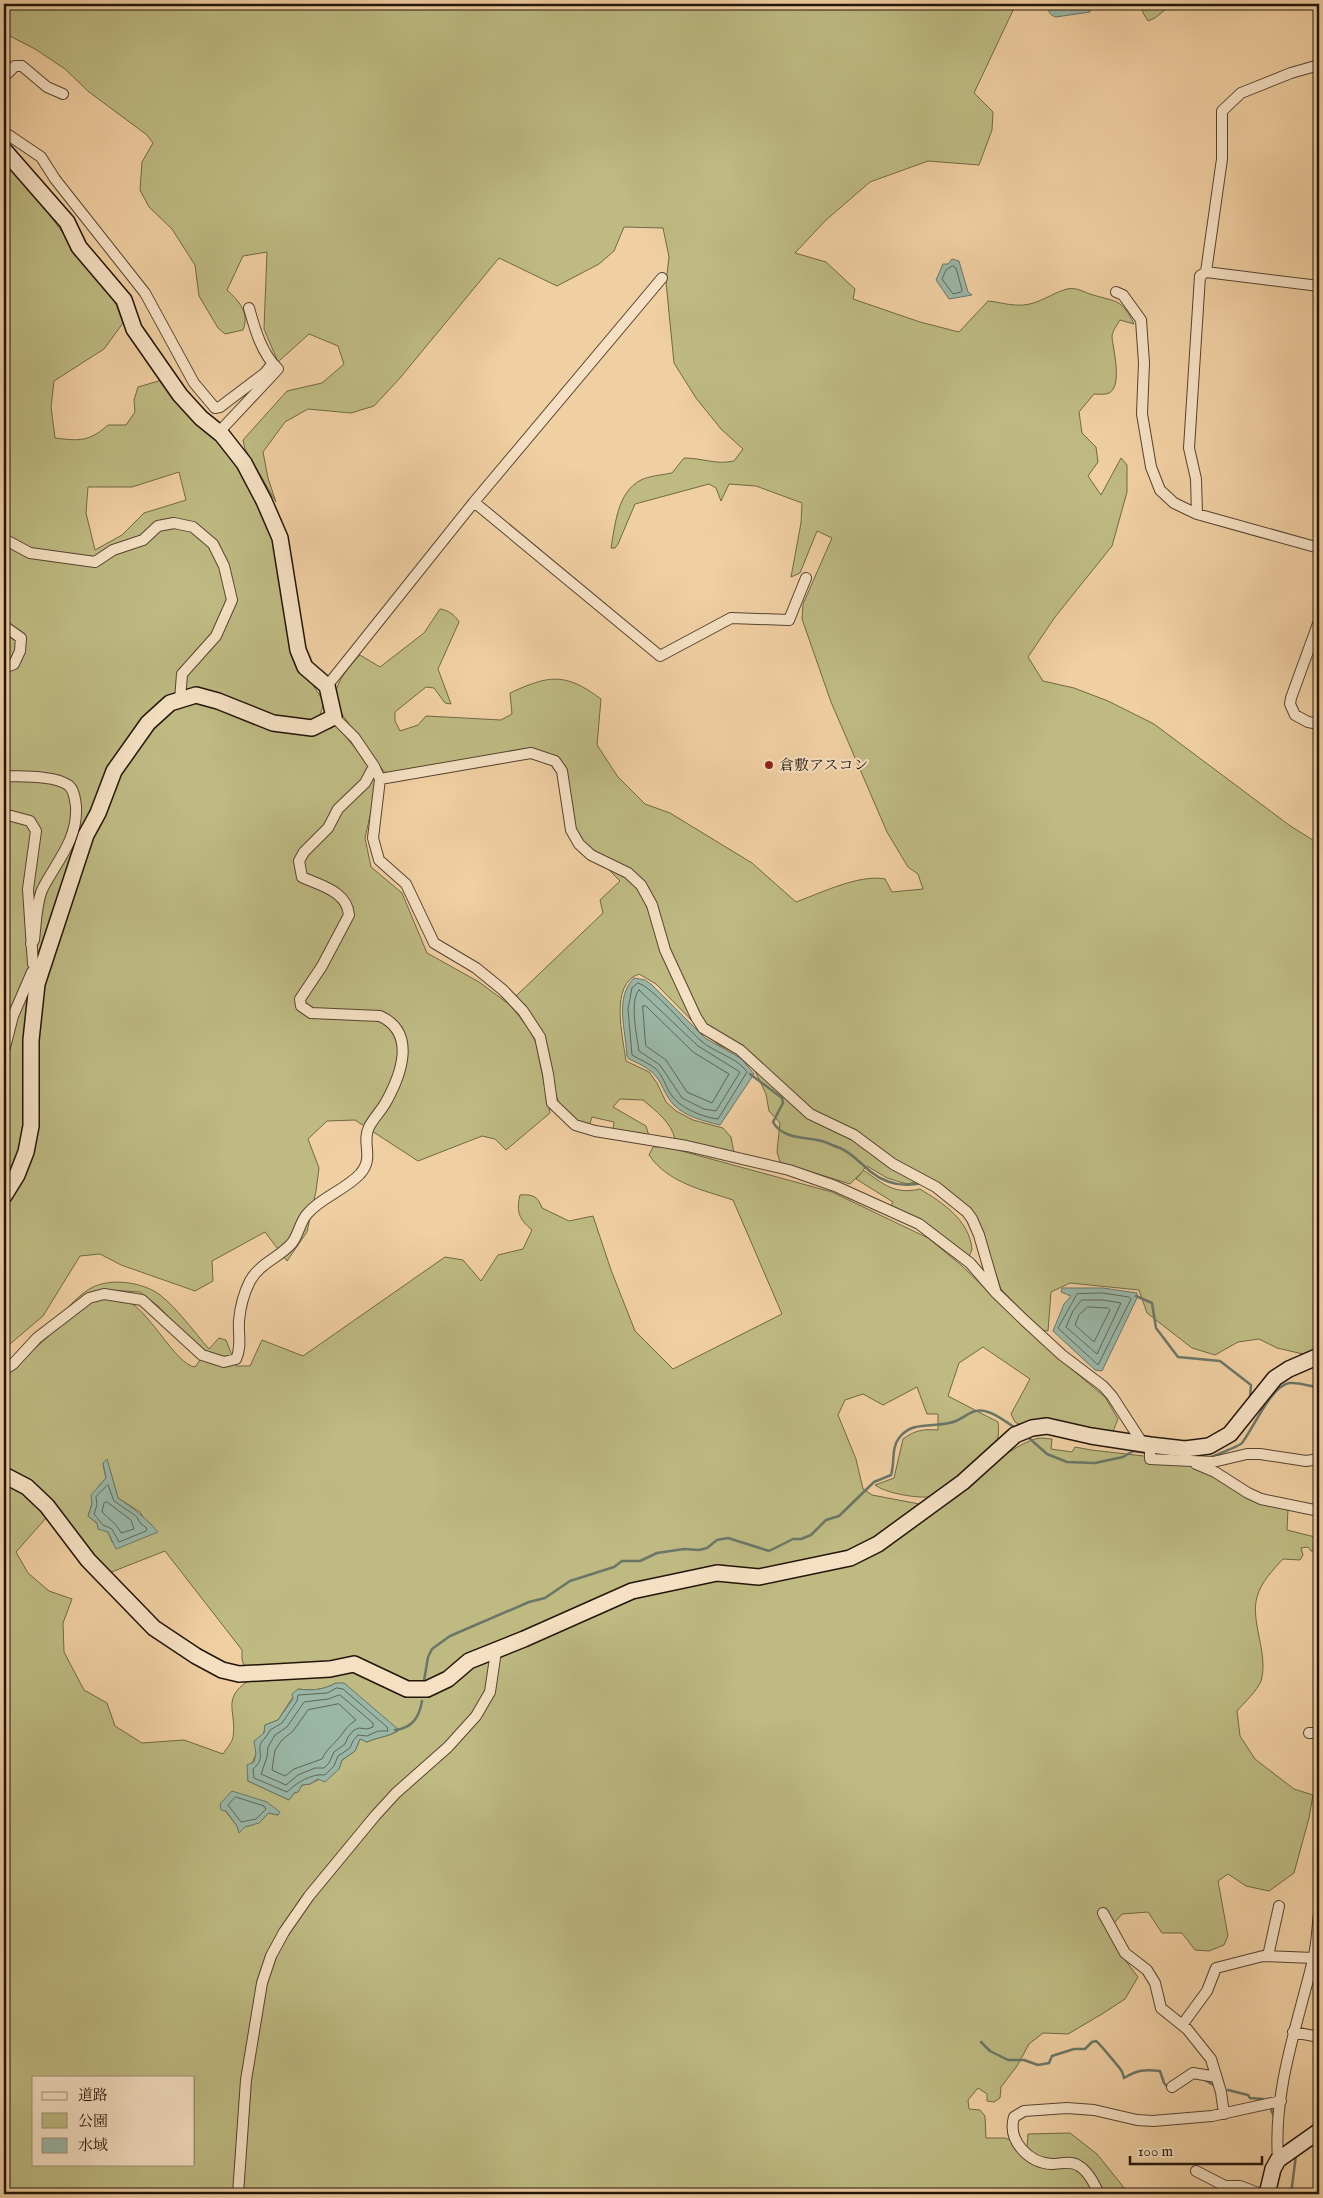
<svg xmlns="http://www.w3.org/2000/svg" width="1323" height="2198" font-family="'IM FELL English','Noto Serif JP',serif">
<style>
.green{fill:#beba82;stroke:#706846;fill-rule:evenodd}
.water{fill:#9ab6a6;stroke:#6a7668}
.lines{fill:none;stroke-linecap:round;stroke-linejoin:round}
.shore{stroke:#5e6658;stroke-width:1}
.stream{stroke:#6a7668;stroke-width:2.5}
.street-casing{stroke:#564430;stroke-width:12}
.secondary-casing{stroke:#22150a;stroke-width:18}
.street{stroke:#f5e0c3;stroke-width:10}
.secondary{stroke:#f5e0c3;stroke-width:15}
.poi-dot{fill:#8f2418;stroke:#f5e0c3;stroke-width:2}
.labels{text-anchor:middle;stroke-width:4;stroke-linejoin:round;paint-order:stroke}
.poi-label{font-size:15px;fill:#22150a;stroke:#f5e0c3;text-anchor:start}
</style>
<rect width="100%" height="100%" fill="#f0cfa2"/>
<filter id="stains"><feTurbulence type="fractalNoise" baseFrequency=".004" numOctaves="4"/><feColorMatrix values="0 0 0 0 .2 0 0 0 0 .09 0 0 0 0 .02 0 0 0 .5 -.17"/></filter>
<radialGradient id="worn" r=".72"><stop offset=".6" stop-color="#630" stop-opacity="0"/><stop offset="1" stop-color="#630" stop-opacity=".3"/></radialGradient>
<!-- green -->
<path class="green" d="M 4,4 L 1016,4 L 974,93 L 993,112 L 992,130 L 979,165 L 928,161 L 870,182 L 826,220 L 795,253 L 826,262 L 855,289 L 853,299 L 920,322 L 959,332 L 988,301 C 999,302 1011,306 1023,305 C 1039,304 1052,293 1067,289 C 1077,287 1083,292 1093,295 C 1117,302 1122,299 1134,324 L 1120,320 C 1117,325 1112,331 1112,337 C 1113,349 1123,386 1109,393 C 1105,395 1099,394 1094,394 L 1079,412 L 1082,433 L 1096,447 L 1098,462 L 1088,476 L 1101,495 L 1121,458 L 1127,465 L 1127,492 L 1112,546 L 1055,617 L 1028,657 L 1043,681 L 1074,688 L 1108,701 L 1154,724 L 1289,825 L 1319,844 L 1319,1349 L 1303,1354 L 1277,1348 L 1259,1339 L 1238,1342 L 1215,1355 L 1192,1348 L 1147,1313 L 1139,1290 L 1070,1283 L 1051,1292 L 1048,1331 L 1041,1330 L 1001,1289 L 976,1216 L 923,1180 L 907,1184 L 887,1178 L 867,1166 L 863,1170 C 884,1184 894,1195 920,1189 C 943,1203 969,1220 972,1249 L 969,1257 L 891,1206 L 893,1202 L 856,1179 L 863,1171 L 850,1184 L 780,1162 L 777,1152 L 780,1123 L 769,1111 L 766,1094 L 756,1073 L 745,1057 L 719,1045 L 705,1034 L 656,984 L 639,974 C 609,984 623,1037 626,1061 L 649,1072 L 657,1083 L 666,1102 L 676,1111 L 693,1120 L 723,1128 L 731,1137 L 734,1153 L 675,1139 C 671,1122 656,1111 643,1100 L 620,1099 L 613,1107 L 646,1126 L 649,1136 L 613,1129 L 614,1122 L 592,1117 L 589,1126 C 543,1113 557,1068 543,1034 C 538,1021 524,1008 516,996 L 603,913 L 600,900 L 620,881 L 586,847 L 574,829 L 568,782 L 541,751 L 385,773 L 338,709 C 337,706 335,700 335,697 C 336,681 350,666 360,655 L 380,667 L 424,633 L 440,609 C 448,610 455,615 459,622 L 438,669 L 451,704 L 445,703 L 434,688 L 426,687 L 395,712 L 395,721 L 400,731 L 418,725 L 426,716 L 501,720 L 512,714 L 510,693 C 549,675 565,672 601,699 L 597,745 L 618,777 L 645,804 L 670,813 L 752,863 L 796,902 C 821,893 859,874 885,879 L 892,892 L 923,889 L 918,874 L 908,867 L 887,832 L 831,702 L 802,619 L 803,604 L 832,538 L 817,531 L 800,573 L 791,577 L 801,523 L 802,503 L 756,486 L 729,484 L 721,501 L 716,488 L 709,484 L 635,504 L 618,544 L 615,548 L 611,548 C 615,526 617,492 641,480 C 649,476 662,475 672,473 L 684,458 C 703,458 715,465 734,461 L 743,449 L 721,429 L 696,398 L 674,363 L 666,282 L 669,257 L 663,228 L 624,227 L 614,251 L 599,264 L 557,286 L 499,258 L 400,378 L 374,406 L 351,413 L 308,409 L 285,422 L 263,452 L 268,478 L 276,502 L 245,449 L 243,440 L 287,391 L 322,383 L 344,364 L 338,346 L 309,334 L 278,362 L 264,329 L 267,252 L 243,256 L 227,290 C 239,301 250,313 243,330 L 225,334 L 218,328 L 199,296 L 195,265 L 172,229 L 149,207 L 140,190 L 142,162 L 153,143 L 147,135 L 89,92 L 65,69 L 35,49 L 4,33 Z
M 1142,4 L 1172,4 L 1155,18 L 1148,21 L 1143,13 Z
M 4,157 L 40,201 L 65,236 L 112,293 L 123,323 L 104,349 L 54,381 L 51,407 L 55,438 C 79,441 89,442 108,425 L 126,425 L 135,412 L 134,400 L 138,387 L 162,380 L 218,436 L 242,470 L 275,537 L 294,656 L 324,702 L 319,719 L 330,729 L 336,725 L 365,760 L 375,779 L 374,798 L 365,838 L 371,867 L 402,893 L 427,953 L 479,982 L 510,1005 L 529,1029 L 536,1043 L 550,1113 L 506,1150 L 495,1139 L 482,1136 L 418,1161 L 355,1120 L 327,1121 L 308,1139 L 319,1168 L 316,1191 L 307,1232 L 287,1261 L 265,1232 L 212,1261 L 213,1281 L 195,1291 L 121,1265 L 100,1254 L 80,1256 L 43,1316 L 4,1349 ZM 179,472 L 186,500 L 144,513 L 122,535 L 95,550 L 86,513 L 88,487 L 132,487 Z
M 653,1147 L 667,1147 L 832,1192 L 928,1238 L 961,1265 L 1051,1352 L 1105,1397 L 1118,1419 L 1112,1434 L 1022,1426 L 1015,1422 L 1011,1414 L 1030,1379 L 983,1347 L 959,1363 L 948,1396 L 998,1422 C 999,1429 999,1439 995,1445 C 988,1453 936,1496 928,1497 C 915,1498 885,1493 875,1485 L 894,1478 L 903,1439 C 915,1430 924,1429 938,1430 L 938,1414 L 927,1414 L 917,1387 L 883,1405 L 863,1394 L 845,1400 L 838,1415 L 856,1459 L 863,1489 L 872,1495 L 935,1507 C 956,1491 1017,1440 1040,1438 C 1044,1438 1049,1439 1052,1439 L 1051,1449 L 1072,1452 L 1075,1447 L 1091,1450 L 1214,1464 L 1219,1477 L 1288,1509 L 1287,1530 L 1319,1538 L 1319,1550 L 1311,1551 L 1308,1547 L 1301,1548 L 1303,1555 L 1300,1560 L 1283,1559 C 1273,1570 1261,1582 1257,1597 C 1250,1622 1269,1654 1261,1681 C 1257,1691 1244,1703 1237,1711 L 1240,1736 L 1255,1759 L 1294,1789 L 1313,1795 L 1309,1818 L 1294,1873 L 1269,1891 L 1246,1886 L 1228,1874 L 1218,1881 L 1228,1936 L 1224,1945 L 1209,1951 L 1195,1950 L 1182,1933 L 1162,1933 L 1148,1912 L 1122,1914 L 1108,1930 L 1122,1956 L 1138,1977 L 1125,1999 L 1102,2014 L 1068,2034 L 1043,2033 L 1029,2044 L 1017,2066 L 1001,2087 L 1000,2098 L 994,2102 L 987,2101 L 987,2094 L 978,2088 L 968,2100 L 969,2109 L 980,2110 L 985,2116 L 986,2138 L 1005,2138 L 1027,2147 L 1028,2134 L 1070,2133 L 1097,2154 L 1129,2194 L 4,2194 L 4,1479 L 29,1497 L 46,1518 L 16,1552 L 28,1573 L 49,1591 L 72,1599 L 63,1623 L 64,1652 L 84,1690 L 107,1703 L 115,1726 L 142,1743 L 184,1740 L 223,1754 C 226,1749 232,1743 233,1737 C 237,1712 221,1699 248,1681 L 242,1659 L 242,1650 L 165,1551 L 109,1573 L 4,1470 L 4,1372 C 32,1355 54,1328 81,1309 C 86,1306 91,1301 97,1299 C 104,1296 121,1298 127,1301 C 149,1310 176,1365 195,1367 L 200,1360 L 198,1346 L 158,1306 L 140,1292 L 110,1290 L 61,1315 C 70,1305 81,1293 93,1287 C 112,1278 143,1282 160,1295 C 176,1307 195,1333 209,1349 L 219,1338 L 226,1340 L 236,1366 L 250,1366 L 262,1340 L 303,1356 L 445,1257 L 463,1260 L 481,1281 L 498,1255 L 523,1249 L 532,1230 C 519,1219 516,1212 520,1195 C 532,1194 538,1196 542,1208 L 569,1221 L 593,1216 L 611,1270 L 635,1331 L 673,1369 L 782,1314 L 733,1200 C 703,1190 668,1183 649,1155 ZM 107,1460 L 118,1498 L 140,1512 L 145,1520 L 152,1525 L 112,1542 L 108,1532 L 88,1516 L 97,1488 L 106,1478 L 103,1464 ZM 336,1683 L 398,1731 C 388,1737 378,1737 367,1742 L 360,1739 L 355,1751 L 342,1760 L 339,1769 L 310,1784 L 302,1785 L 298,1792 L 294,1793 L 289,1800 L 248,1781 L 248,1773 L 256,1754 L 256,1745 L 264,1733 L 265,1725 L 278,1720 L 298,1689 C 312,1691 323,1690 336,1683 ZM 227,1798 L 278,1815 L 269,1813 C 257,1822 255,1828 237,1826 L 220,1804 ZM 34,2077 L 194,2077 L 194,2164 L 34,2164 Z"/>
<!-- water -->
<path class="water" d="M 1048,4 L 1090,4 L 1090,12 L 1056,17 C 1049,15 1048,11 1048,4 Z
M 952,259 L 959,261 L 968,292 L 972,295 L 949,299 L 936,280 L 943,264 L 948,264 Z
M 634,978 L 645,980 L 652,985 L 705,1038 L 742,1059 L 754,1074 L 720,1125 C 704,1121 686,1117 674,1105 C 666,1097 664,1088 658,1079 C 651,1069 640,1064 629,1059 L 627,1056 C 626,1031 614,998 634,978 Z
M 1062,1288 L 1103,1288 L 1137,1293 L 1137,1298 L 1102,1371 L 1095,1370 L 1053,1331 L 1064,1304 L 1071,1296 L 1061,1292 Z
M 107,1459 L 118,1498 C 133,1508 146,1518 158,1532 L 116,1549 L 108,1532 L 98,1529 L 97,1523 L 88,1516 L 92,1504 L 91,1495 L 106,1478 L 103,1463 Z
M 336,1683 L 344,1683 L 399,1730 C 388,1737 378,1737 367,1742 L 360,1739 L 355,1751 L 342,1760 L 339,1769 L 325,1782 L 318,1779 L 310,1784 L 302,1785 L 298,1792 L 294,1793 L 289,1800 L 248,1781 L 247,1765 L 254,1762 L 256,1754 L 254,1741 L 264,1733 L 265,1725 L 278,1720 L 293,1699 L 292,1694 L 298,1689 C 312,1691 323,1690 336,1683 Z
M 232,1791 L 267,1802 L 280,1812 L 278,1815 L 269,1813 L 259,1823 L 245,1827 L 239,1833 L 237,1826 L 226,1811 L 221,1810 L 220,1804 Z"/>
<g class="lines">
<!-- shore -->
<path class="shore" d="M 953,266 L 956,268 L 962,290 L 961,292 L 953,294 L 942,279 L 946,270 Z
M 638,983 C 653,987 686,1028 700,1040 C 714,1053 737,1057 747,1072 L 718,1119 C 702,1117 679,1108 670,1093 C 665,1085 663,1076 656,1069 C 649,1063 640,1060 632,1055 L 628,1009 L 632,988 Z
M 639,990 L 698,1046 L 740,1072 L 716,1111 L 704,1109 L 682,1098 L 660,1065 L 639,1051 C 637,1036 629,1001 639,990 Z
M 643,1006 L 646,1006 L 693,1052 L 729,1074 L 712,1103 L 687,1092 L 666,1060 L 646,1046 Z
M 1103,1293 L 1129,1297 L 1131,1299 L 1098,1365 L 1058,1328 L 1077,1294 Z
M 1082,1300 L 1103,1300 L 1121,1303 L 1097,1354 L 1066,1327 L 1073,1311 Z
M 1088,1307 L 1108,1308 L 1110,1310 L 1094,1342 L 1075,1325 L 1079,1315 Z
M 108,1485 L 114,1501 L 136,1516 L 141,1524 L 147,1528 L 146,1531 L 119,1542 L 112,1529 L 103,1525 L 94,1514 L 97,1505 L 96,1497 Z
M 107,1502 L 131,1520 L 134,1529 L 121,1533 C 117,1524 109,1519 102,1512 L 104,1503 Z
M 337,1688 L 343,1689 L 387,1727 L 388,1731 L 378,1731 L 367,1736 L 358,1735 L 353,1741 L 350,1748 L 338,1756 L 334,1766 L 325,1775 C 312,1773 296,1783 287,1792 L 254,1778 L 253,1769 C 266,1758 257,1752 261,1743 C 264,1738 268,1736 270,1730 L 282,1723 L 297,1701 L 298,1695 L 327,1693 Z
M 340,1695 L 373,1723 L 373,1727 L 367,1729 L 359,1728 L 354,1730 L 348,1737 L 345,1744 L 334,1752 L 329,1763 L 324,1768 L 315,1768 L 298,1775 L 286,1785 L 261,1774 L 267,1757 L 268,1747 L 275,1735 L 287,1727 L 304,1702 L 328,1699 Z
M 339,1704 L 356,1720 C 344,1728 345,1732 337,1740 C 331,1747 326,1750 322,1759 L 294,1769 L 285,1776 L 272,1770 L 275,1750 L 282,1740 L 293,1731 L 308,1710 Z
M 236,1797 L 264,1806 L 266,1809 L 256,1819 L 241,1822 L 228,1805 Z"/>
<!-- stream -->
<path class="stream" d="M 750,1074 L 782,1098 L 783,1103 L 773,1122 C 782,1139 805,1137 822,1141 C 828,1143 834,1146 840,1148 C 852,1153 861,1164 871,1172 C 886,1184 904,1187 922,1183
M 1136,1296 L 1152,1303 L 1156,1328 L 1178,1357 L 1220,1361 L 1251,1385 L 1250,1398
M 1029,1438 L 1047,1454 L 1067,1462 L 1095,1463 L 1123,1457 L 1133,1451 L 1148,1453
M 1153,1453 L 1167,1455
M 1208,1458 C 1212,1457 1241,1445 1242,1443 C 1253,1429 1271,1386 1289,1383 C 1299,1382 1310,1386 1319,1388
M 424,1681 L 428,1657 L 432,1649 L 450,1636 L 529,1602 L 545,1598 L 570,1581 L 614,1567 L 622,1561 L 640,1561 L 657,1553 L 684,1549 L 699,1550 L 707,1548 L 717,1540 L 728,1538 L 769,1551 L 793,1539 L 801,1539 L 811,1535 L 826,1520 L 839,1516 L 874,1482 L 891,1475 C 895,1463 891,1448 899,1438 C 913,1419 937,1429 956,1421 C 967,1416 974,1407 988,1412 C 996,1414 1006,1422 1014,1427
M 395,1730 C 412,1728 419,1718 422,1701
M 981,2042 L 990,2051 L 1008,2060 L 1024,2060 L 1038,2065 L 1049,2063 L 1052,2056 L 1074,2049 L 1085,2049 L 1092,2042 L 1096,2041 C 1099,2043 1119,2067 1121,2070 C 1123,2072 1123,2075 1124,2078 C 1137,2070 1145,2069 1160,2071 L 1164,2083 L 1172,2092 L 1174,2090
M 1205,2080 L 1215,2086
M 1228,2090 L 1248,2095 L 1250,2098 L 1263,2099
M 1270,2107 L 1275,2119
M 1291,2194 L 1296,2155"/>
<defs>
<path id="street" d="M 4,77 L 15,66 L 22,66 L 47,87 L 63,94
M 4,132 L 41,157 L 55,179 L 145,293 L 194,383 L 215,408 L 220,407 L 265,373 L 272,364
M 1206,272 L 1222,159 L 1222,111 L 1241,93 L 1291,73 L 1319,65
M 1116,292 L 1123,295 L 1141,320 L 1144,363 L 1142,414 L 1151,467 L 1160,490 L 1174,503 L 1197,514 L 1319,548
M 219,432 L 278,369 C 262,354 255,330 249,308
M 474,502 L 660,656 L 731,618 L 789,620 L 806,578
M 1197,514 L 1196,479 L 1189,448 L 1200,276 L 1206,272 L 1319,286
M 4,539 L 30,553 L 95,562 L 113,550 L 143,540 L 158,526 L 174,523 L 193,527 L 213,544 L 224,566 L 232,600 L 216,636 L 182,674 L 180,700
M 1319,621 L 1291,698 L 1290,704 L 1295,715 L 1308,722 L 1319,724
M 4,626 L 21,638 L 20,651 L 14,664 L 4,668
M 327,686 L 474,502 L 662,278
M 334,717 L 355,738 L 374,766 L 380,779 L 373,838 L 379,860 L 406,884 L 434,943 L 476,968 L 503,990 L 523,1011 L 540,1037 L 548,1074 L 552,1103 L 575,1125 L 595,1131 L 687,1146 L 789,1170 L 835,1186 L 919,1224 L 970,1263 L 996,1293 L 1024,1320 L 1062,1355 L 1103,1386 L 1112,1396 L 1143,1444
M 4,776 C 21,777 54,775 68,785 C 74,789 75,799 76,806 C 78,840 56,862 42,890 C 36,905 36,924 34,940 L 31,944
M 380,779 L 531,753 L 555,761 L 562,771 L 571,830 L 579,844 L 591,855 L 628,873 L 641,885 L 652,905 L 665,950 L 696,1017 L 703,1028 L 740,1050 L 810,1114 L 854,1135 L 893,1164 L 936,1187 L 967,1212 L 972,1219 L 979,1235 L 995,1290
M 4,814 L 30,821 L 36,831 L 28,889 L 33,964 L 41,969
M 4,1051 L 13,1016 L 32,972 L 36,968
M 4,1370 L 13,1364 L 37,1338 L 89,1298 L 104,1294 L 142,1300 L 202,1355 L 224,1362 L 236,1359 C 242,1347 238,1334 239,1321 C 240,1308 244,1293 250,1281 C 260,1263 279,1258 292,1243 C 299,1234 300,1221 308,1213 C 322,1197 345,1190 360,1174 C 375,1157 361,1144 369,1127 C 373,1119 381,1111 386,1102 C 401,1075 417,1033 380,1016 L 311,1013 L 301,1006 L 300,999 L 322,966 L 349,915 C 347,891 321,886 302,877 L 299,861 L 304,852 L 328,828 L 338,809 L 365,783 L 374,766
M 1150,1445 L 1150,1459 L 1213,1462 L 1247,1454 L 1260,1454 L 1306,1461 L 1319,1459
M 1196,1464 L 1215,1472 L 1248,1493 L 1261,1499 L 1319,1511
M 1309,1733 L 1319,1733
M 1103,1913 L 1125,1953 L 1147,1970 L 1155,1983 L 1161,2008 L 1187,2029 L 1211,2059 L 1221,2092 L 1224,2114
M 1268,1956 L 1279,1906
M 1182,2025 L 1207,1991 L 1216,1968 L 1263,1956 L 1314,1958
M 1293,2032 L 1319,2037
M 1172,2087 L 1193,2073 L 1216,2077
M 1278,2160 C 1273,2091 1297,2026 1313,1960 C 1317,1945 1317,1929 1319,1914
M 1196,2171 L 1225,2186
M 238,2194 L 246,2080 L 262,1983 L 271,1956 L 284,1932 L 309,1896 L 375,1816 L 396,1793 L 448,1747 L 476,1716 L 490,1692 L 496,1651
M 1099,2194 C 1095,2185 1088,2171 1079,2166 C 1071,2160 1061,2164 1052,2164 C 1029,2163 1007,2141 1014,2117 L 1024,2111 L 1067,2108 L 1094,2110 L 1137,2120 L 1153,2121 L 1212,2116 L 1281,2101
M 1220,2194 L 1225,2186 L 1240,2186 L 1261,2194"/>
<path id="secondary" d="M 4,150 L 67,222 L 79,247 L 124,300 L 134,329 L 180,395 L 201,418 L 222,435 L 244,463 L 264,501 L 280,538 L 298,650 L 305,667 L 327,686 L 334,717 L 312,728 L 273,723 L 218,701 L 196,695 L 170,703 L 148,723 L 114,771 L 98,813 L 86,835 L 37,984 L 31,1040 L 31,1126 L 26,1152 L 17,1175 L 4,1196
M 4,1475 L 27,1487 L 47,1506 L 88,1560 L 154,1628 L 196,1656 L 222,1670 L 239,1674 L 330,1669 L 354,1664 L 407,1689 L 427,1689 L 448,1679 L 469,1661 L 524,1639 L 632,1591 L 717,1573 L 759,1577 L 850,1558 L 878,1544 L 963,1482 L 1015,1435 L 1032,1428 L 1047,1426 L 1091,1436 L 1150,1445 L 1185,1449 L 1209,1446 L 1230,1434 L 1275,1378 L 1289,1369 L 1319,1356
M 1267,2194 L 1273,2169 L 1278,2160 L 1319,2131"/>
</defs>
<!-- street casing -->
<use href="#street" class="street-casing"/>
<!-- secondary casing -->
<use href="#secondary" class="secondary-casing"/>
<!-- street -->
<use href="#street" class="street"/>
<!-- secondary -->
<use href="#secondary" class="secondary"/>
</g>
<!-- markers -->
<circle class="poi-dot" cx="769" cy="765" r="5"/>
<g class="labels">
<!-- poi labels -->
<g class="poi-label">
<text x="779" y="770">倉敷アスコン</text>
</g>
</g>
<!-- margin -->
<rect width="1323" height="2198" fill="none" stroke="#f0cfa2" stroke-width="20"/>
<rect x="5" y="5" width="1313" height="2188" fill="none" stroke="#22150a" stroke-width="2.5"/>
<rect x="10" y="10" width="1303" height="2178" fill="none" stroke="#22150a"/>
<!-- legend -->
<rect x="32" y="2076" width="162" height="90" fill="#f5e0c3" stroke="#a18f79"/>
<rect x="42" y="2092" width="25" height="8" fill="#f5e0c3" stroke="#a18f79"/>
<text x="78" y="2100" font-size="15" fill="#22150a">道路</text>
<rect x="42" y="2113" width="25" height="15" fill="#beba82" stroke="#a18f79"/>
<text x="78" y="2126" font-size="15" fill="#22150a">公園</text>
<rect x="42" y="2138" width="25" height="15" fill="#9ab6a6" stroke="#a18f79"/>
<text x="78" y="2150" font-size="15" fill="#22150a">水域</text>
<!-- scale -->
<path d="M1130 2156v8h132v-8" fill="none" stroke="#22150a" stroke-width="2.5"/>
<text x="1138" y="2156" font-size="15" fill="#22150a" stroke="#f5e0c3" stroke-width="4" paint-order="stroke">100 m</text>
<rect width="100%" height="100%" filter="url(#stains)"/>
<rect width="100%" height="100%" fill="url(#worn)"/>
</svg>
